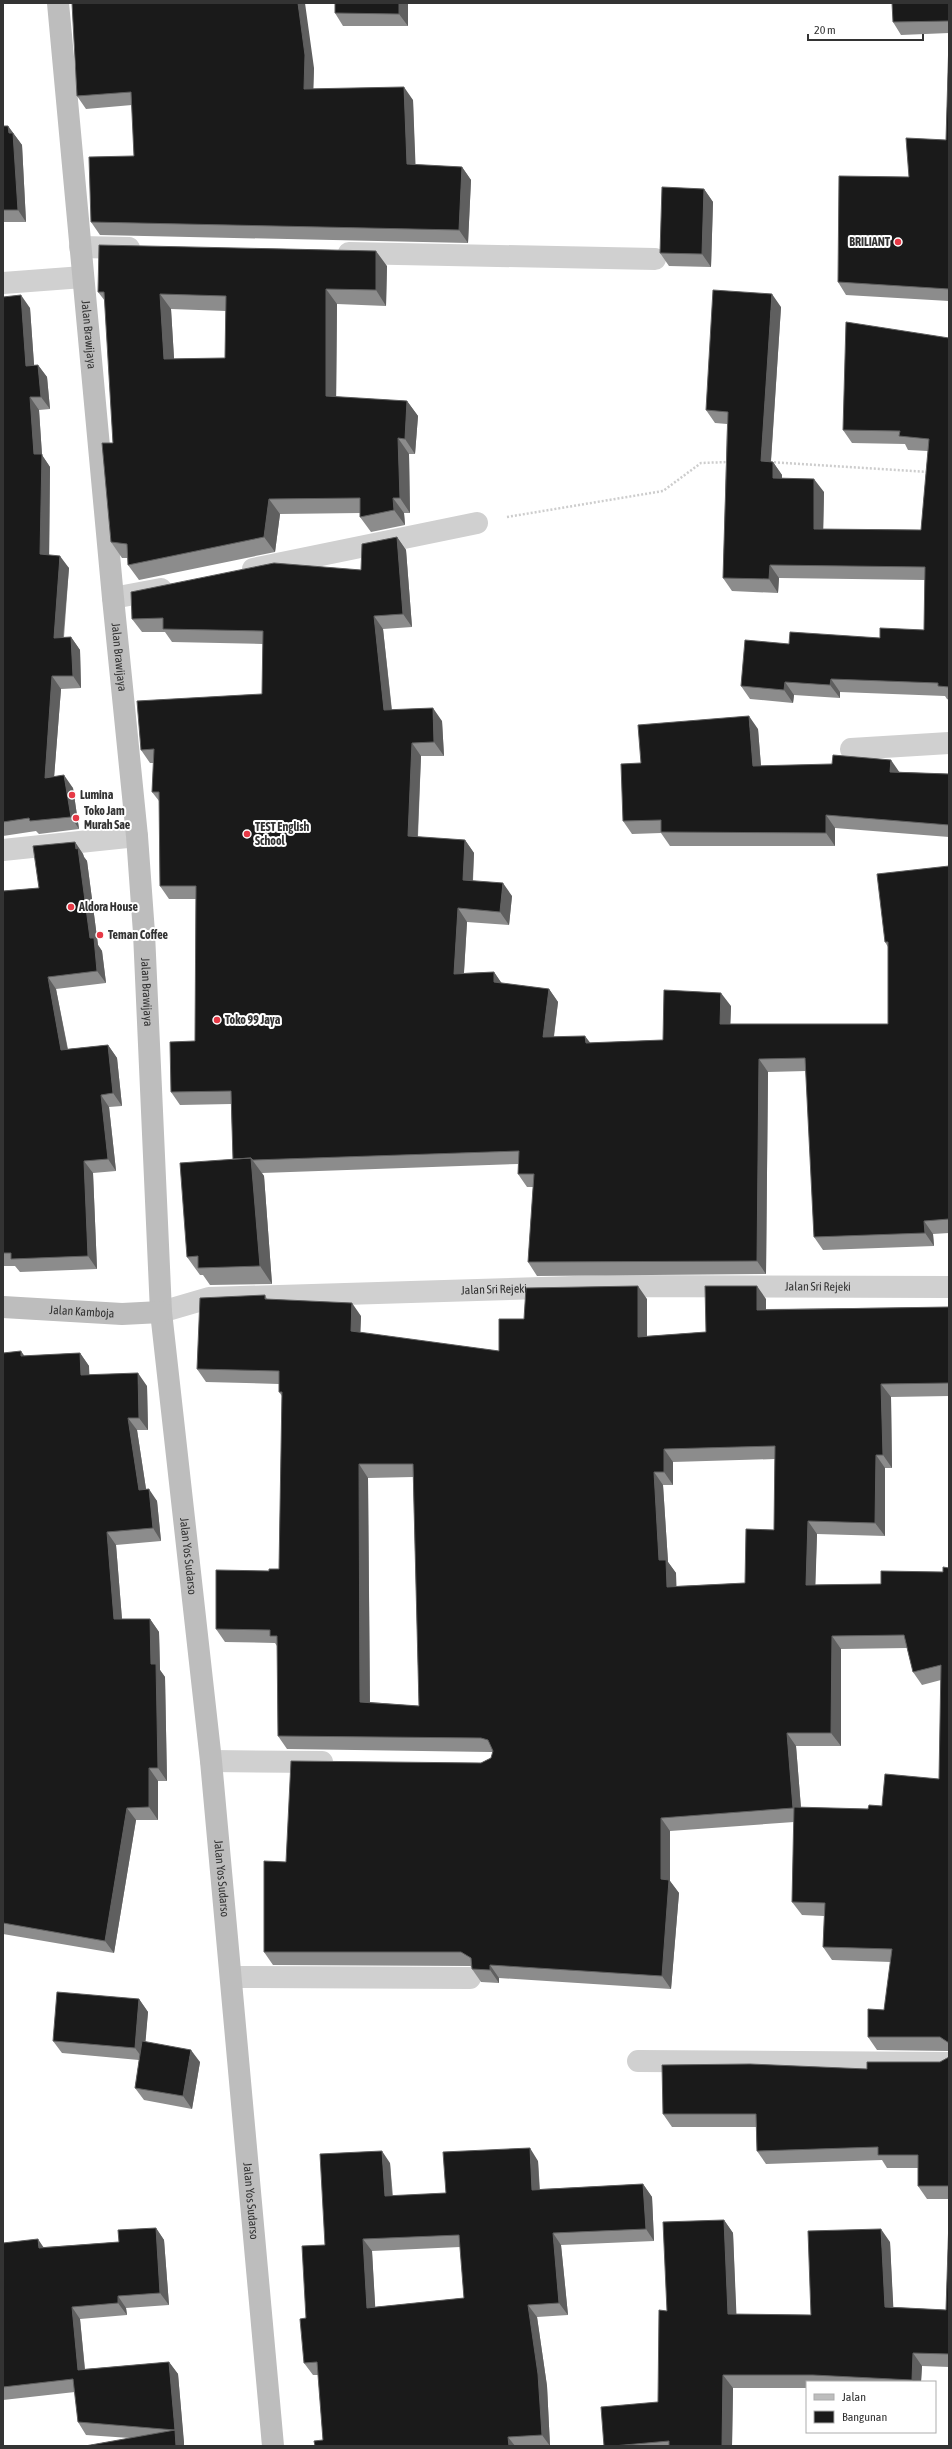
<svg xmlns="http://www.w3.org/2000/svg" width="952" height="2449" font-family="'Asap Condensed',sans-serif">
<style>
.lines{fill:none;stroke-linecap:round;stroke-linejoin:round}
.path{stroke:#cdcdcd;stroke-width:2.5;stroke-dasharray:2 2;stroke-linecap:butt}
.street{stroke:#d0d0d0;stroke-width:22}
.secondary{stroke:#bdbdbd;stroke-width:22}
.wall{fill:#8c8c8c;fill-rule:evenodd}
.shaded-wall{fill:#5f5f5f}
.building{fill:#1a1a1a;stroke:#5f5f5f;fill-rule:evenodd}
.poi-dot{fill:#e63946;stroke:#fff;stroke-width:1.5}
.labels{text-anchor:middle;stroke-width:4;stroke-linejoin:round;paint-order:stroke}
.poi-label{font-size:12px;font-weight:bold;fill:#333;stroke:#fff;text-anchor:start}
.street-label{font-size:12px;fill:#333;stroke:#fff}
</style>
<rect width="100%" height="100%" fill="#fff"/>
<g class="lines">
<!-- path -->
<path class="path" d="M 770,462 L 929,472
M 507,517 L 663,491 L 701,463 L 729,462"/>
<!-- street -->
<g class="street">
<path d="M 80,247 L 129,248"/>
<path d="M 349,253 L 655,259"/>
<path d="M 3,283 L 83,277"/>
<path d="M 253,569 L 477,523"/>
<path d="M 113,598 L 161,589"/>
<path d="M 851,749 L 949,743"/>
<path d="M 3,850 L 137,836"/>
<path id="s1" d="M 161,1312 L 209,1298 L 607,1286 L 949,1287"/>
<path d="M 211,1761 L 322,1762"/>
<path d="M 231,1977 L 470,1978"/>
<path d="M 638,2061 L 949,2063"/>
</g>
<!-- secondary -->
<g class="secondary">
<path id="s2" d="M 58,3 L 113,598 L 137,836 L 144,933 L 161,1312 L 211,1761 L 273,2446"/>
<path id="s3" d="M 3,1307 L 122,1314 L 161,1312"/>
</g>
</g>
<!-- wall -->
<path class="wall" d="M 408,3 L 408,26 L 343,26 L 335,13 Z
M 949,3 L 949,33 L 901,35 L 893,22 Z
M 949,39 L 949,301 L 846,295 L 838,282 L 909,177 L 946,140 Z
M 314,68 L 313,89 L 413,100 L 415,165 L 462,167 L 471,180 L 468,243 L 100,235 L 91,222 L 134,156 L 132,105 L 86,109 L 77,96 Z
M 3,126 L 8,126 L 22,145 L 26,222 L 4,222 L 4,227 L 3,227 Z
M 704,189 L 713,202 L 711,267 L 669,266 L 660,253 Z
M 387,266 L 386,306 L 337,304 L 336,397 L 407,401 L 418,416 L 415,454 L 409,454 L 410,513 L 404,513 L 405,525 L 371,532 L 360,517 L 360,513 L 280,514 L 275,552 L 139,580 L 128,565 L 128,558 L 122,558 L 111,542 L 113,443 L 105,301 L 98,292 ZM 171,309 L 226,311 L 225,358 L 174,359 Z
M 3,297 L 30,308 L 34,365 L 38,365 L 47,377 L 50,409 L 39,410 L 42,455 L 50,467 L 49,555 L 69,568 L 64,637 L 71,637 L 80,650 L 81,688 L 61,689 L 54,777 L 73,788 L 79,829 L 39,834 L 36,831 L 3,836 Z
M 781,307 L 771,462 L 773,462 L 782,475 L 782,478 L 824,492 L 823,529 L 921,530 L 928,451 L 908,450 L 905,444 L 852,443 L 843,430 L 949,338 L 949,700 L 947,699 L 945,696 L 840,692 L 840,698 L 794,695 L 793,703 L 750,699 L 741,686 L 789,644 L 880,638 L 924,630 L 925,580 L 779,578 L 778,593 L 732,591 L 723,578 L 727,424 L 715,423 L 706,410 Z
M 397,537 L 406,550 L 412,627 L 383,629 L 392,710 L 442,721 L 444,756 L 421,756 L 418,837 L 465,840 L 474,853 L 473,881 L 512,896 L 509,925 L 467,922 L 464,973 L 494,972 L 501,983 L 549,989 L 558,1002 L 554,1037 L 590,1043 L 663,1040 L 731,1006 L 730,1024 L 888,1024 L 888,947 L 885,942 L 949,866 L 949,1233 L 933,1234 L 934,1246 L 823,1250 L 814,1237 L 806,1071 L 768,1072 L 766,1274 L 537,1276 L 528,1262 L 533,1187 L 527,1187 L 518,1174 L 518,1164 L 262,1173 L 264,1176 L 272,1284 L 210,1285 L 203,1275 L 200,1275 L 187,1257 L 233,1159 L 231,1104 L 180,1105 L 171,1092 L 195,1041 L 196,899 L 169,899 L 160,886 L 159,801 L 152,792 L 154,763 L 150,763 L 141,750 L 262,694 L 263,644 L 172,642 L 165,632 L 142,632 L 132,619 L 361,570 Z
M 758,729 L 761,766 L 949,774 L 949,837 L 835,828 L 835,846 L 670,846 L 661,833 L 632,834 L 623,821 L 641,763 Z
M 75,842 L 83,854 L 84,857 L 87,861 L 98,945 L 102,951 L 106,983 L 56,989 L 68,1049 L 108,1045 L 117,1058 L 122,1106 L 109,1107 L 116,1171 L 93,1173 L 97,1269 L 20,1272 L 15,1266 L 3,1266 L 3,891 L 39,888 Z
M 265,1295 L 267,1299 L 361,1316 L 360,1333 L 499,1351 L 524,1319 L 647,1299 L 647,1336 L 706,1332 L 766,1299 L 766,1309 L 949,1307 L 949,1396 L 891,1397 L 892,1468 L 885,1468 L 885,1536 L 817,1534 L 815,1585 L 881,1584 L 943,1572 L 949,1568 L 949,2051 L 877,2050 L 868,2037 L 884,2010 L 891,1962 L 832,1960 L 823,1947 L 824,1916 L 802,1915 L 792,1902 L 794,1822 L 670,1831 L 670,1881 L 679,1893 L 671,1989 L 499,1978 L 499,1983 L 481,1982 L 472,1969 L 472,1967 L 470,1966 L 273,1965 L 264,1952 L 286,1862 L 481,1763 L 491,1758 L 493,1752 L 490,1752 L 287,1749 L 278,1736 L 277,1646 L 275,1643 L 225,1642 L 216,1629 L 269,1571 L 279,1569 L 282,1396 L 279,1392 L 279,1384 L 206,1382 L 197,1369 ZM 775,1459 L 774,1530 L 745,1583 L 676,1586 L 676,1573 L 668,1562 L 663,1485 L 673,1485 L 673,1462 ZM 413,1477 L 419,1706 L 370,1702 L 368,1478 ZM 907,1648 L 913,1672 L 922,1685 L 941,1680 L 939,1779 L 882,1806 L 868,1809 L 801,1808 L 796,1746 L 841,1746 L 841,1649 Z
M 3,1353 L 24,1356 L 80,1353 L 89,1366 L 89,1375 L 147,1386 L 148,1430 L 137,1430 L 146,1489 L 157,1501 L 161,1541 L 116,1545 L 122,1619 L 150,1619 L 159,1632 L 160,1670 L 165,1677 L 167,1781 L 158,1781 L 158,1820 L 136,1820 L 114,1953 L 3,1934 Z
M 139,1999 L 148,2012 L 145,2042 L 200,2062 L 192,2109 L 144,2100 L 135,2088 L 139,2060 L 62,2053 L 53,2041 Z
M 949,2057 L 949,2199 L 927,2199 L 918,2186 L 918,2168 L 887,2168 L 882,2160 L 766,2164 L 757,2151 L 756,2127 L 672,2127 L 663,2114 L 867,2069 L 940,2062 Z
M 538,2161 L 540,2189 L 643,2184 L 652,2197 L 654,2241 L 561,2245 L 568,2315 L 537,2317 L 547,2386 L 550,2446 L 315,2446 L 323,2440 L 318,2375 L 313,2375 L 304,2363 L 306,2318 L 325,2245 L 390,2163 L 393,2196 L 446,2193 ZM 460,2247 L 464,2298 L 375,2307 L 372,2251 Z
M 949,2218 L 949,2367 L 922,2366 L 921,2382 L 807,2382 L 807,2388 L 733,2388 L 732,2446 L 604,2446 L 658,2402 L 667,2311 L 724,2220 L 733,2233 L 736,2314 L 811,2315 L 890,2242 L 893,2307 L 946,2310 Z
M 156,2228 L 164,2240 L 169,2305 L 126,2308 L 127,2315 L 80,2319 L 85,2369 L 169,2362 L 178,2374 L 184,2446 L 85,2446 L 130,2438 L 86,2435 L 78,2422 L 75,2392 L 3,2400 L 3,2242 L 3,2243 L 44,2247 L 119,2242 Z"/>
<!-- shaded-wall -->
<path class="shaded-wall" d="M 298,3 L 305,3 L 314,68 L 313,102 L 304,89 Z
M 399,3 L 408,3 L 408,26 L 399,14 Z
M 404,87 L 413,100 L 416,177 L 407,164 Z
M 8,126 L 22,145 L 26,222 L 18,210 Z
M 462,167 L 471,180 L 468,243 L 459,230 Z
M 704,189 L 713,202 L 711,267 L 702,254 Z
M 376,251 L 387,266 L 386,306 L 376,290 Z
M 326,289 L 337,304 L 336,412 L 326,396 Z
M 160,294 L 171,309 L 175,374 L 164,359 Z
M 772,294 L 781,307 L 770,474 L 761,461 Z
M 21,295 L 30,308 L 35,378 L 26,366 Z
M 38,365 L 47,377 L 50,409 L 41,397 Z
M 30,397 L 39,410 L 42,455 L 50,467 L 49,567 L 40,554 L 34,454 Z
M 407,401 L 418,416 L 415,454 L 405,439 Z
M 398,438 L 409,454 L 410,513 L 400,498 Z
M 773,462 L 782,475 L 782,491 L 773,478 Z
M 814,479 L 824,492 L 823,542 L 814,529 Z
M 393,498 L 404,513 L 405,525 L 394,510 Z
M 269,499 L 280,514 L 275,552 L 264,537 Z
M 397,537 L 406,550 L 412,627 L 403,614 Z
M 60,556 L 69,568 L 62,650 L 54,638 Z
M 770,565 L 779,578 L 778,593 L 769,579 Z
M 374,616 L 383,629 L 393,723 L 384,710 Z
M 71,637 L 80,650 L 81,688 L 73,676 Z
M 52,676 L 61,689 L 53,791 L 45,778 Z
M 831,679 L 840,692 L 840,698 L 830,685 Z
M 785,682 L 794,695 L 793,703 L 784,690 Z
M 433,708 L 442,721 L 444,756 L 434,742 Z
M 749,716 L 758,729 L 762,779 L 753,766 Z
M 412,743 L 421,756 L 417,849 L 408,836 Z
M 891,760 L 900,773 L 890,772 Z
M 64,775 L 73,788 L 79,829 L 71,817 Z
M 826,815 L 835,828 L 835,846 L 826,833 Z
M 465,840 L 474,853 L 472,893 L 463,880 Z
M 75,842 L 83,854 L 84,857 L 87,861 L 98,945 L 102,951 L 106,983 L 97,971 L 90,938 Z
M 503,883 L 512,896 L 509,925 L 500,912 Z
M 458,908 L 467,922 L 463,987 L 454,974 Z
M 494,972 L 503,985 L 494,982 Z
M 48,977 L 56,989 L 70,1062 L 61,1050 Z
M 549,989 L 558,1002 L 552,1050 L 543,1037 Z
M 721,993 L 731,1006 L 730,1037 L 720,1024 Z
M 585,1036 L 595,1049 L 586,1043 Z
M 108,1045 L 117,1058 L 122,1106 L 113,1093 Z
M 759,1059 L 768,1072 L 766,1274 L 757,1261 Z
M 101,1095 L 109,1107 L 116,1171 L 108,1159 Z
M 251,1158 L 264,1176 L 272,1284 L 260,1266 Z
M 84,1161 L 93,1173 L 97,1269 L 88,1256 Z
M 924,1221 L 933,1234 L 934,1246 L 925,1233 Z
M 638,1286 L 647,1299 L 647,1350 L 638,1337 Z
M 757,1286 L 766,1299 L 766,1323 L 757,1310 Z
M 352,1303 L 361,1316 L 360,1344 L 351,1331 Z
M 21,1351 L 30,1364 L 21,1356 Z
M 80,1353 L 89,1366 L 90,1388 L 81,1375 Z
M 138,1373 L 147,1386 L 148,1430 L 139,1418 Z
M 881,1384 L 891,1397 L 892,1468 L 883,1455 Z
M 128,1418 L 137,1430 L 148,1502 L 139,1490 Z
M 664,1449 L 673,1462 L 673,1485 L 664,1472 Z
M 876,1455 L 885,1468 L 885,1536 L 875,1523 Z
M 359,1464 L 368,1478 L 370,1715 L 360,1702 Z
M 654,1472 L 663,1485 L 668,1562 L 676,1573 L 677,1600 L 667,1587 L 659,1560 Z
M 149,1489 L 157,1501 L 161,1541 L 153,1528 Z
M 808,1521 L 817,1534 L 815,1598 L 806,1585 Z
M 107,1532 L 116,1545 L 123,1632 L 114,1619 Z
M 150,1619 L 159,1632 L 160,1670 L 165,1677 L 167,1781 L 158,1768 L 151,1664 Z
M 832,1636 L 841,1649 L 841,1746 L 831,1733 Z
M 787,1733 L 796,1746 L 802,1821 L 793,1808 Z
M 149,1768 L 158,1781 L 158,1820 L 149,1807 Z
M 127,1808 L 136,1820 L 114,1953 L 105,1941 Z
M 661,1818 L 670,1831 L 670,1881 L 679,1893 L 671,1989 L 662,1976 L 661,1879 Z
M 490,1965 L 499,1978 L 499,1983 L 490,1970 Z
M 139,1999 L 148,2012 L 144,2060 L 135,2048 Z
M 191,2050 L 200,2062 L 192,2109 L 183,2096 Z
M 530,2148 L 538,2161 L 540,2202 L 532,2190 Z
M 382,2151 L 390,2163 L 393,2208 L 385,2196 Z
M 643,2184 L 652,2197 L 654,2241 L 646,2229 Z
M 724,2220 L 733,2233 L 737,2327 L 728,2314 Z
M 156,2228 L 164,2240 L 169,2305 L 160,2293 Z
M 881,2229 L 890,2242 L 894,2320 L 885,2307 Z
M 553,2233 L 561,2245 L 568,2315 L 559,2303 Z
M 38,2239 L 46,2251 L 39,2248 Z
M 363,2239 L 372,2251 L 376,2320 L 367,2308 Z
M 118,2296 L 126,2308 L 127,2315 L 118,2303 Z
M 528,2305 L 537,2317 L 547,2386 L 550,2446 L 542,2435 Z
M 72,2307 L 80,2319 L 86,2382 L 78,2370 Z
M 913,2353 L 922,2366 L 921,2382 L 913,2382 L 912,2380 Z
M 169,2362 L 178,2374 L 184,2442 L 175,2430 Z
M 723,2375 L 733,2388 L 732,2446 L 722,2446 Z
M 175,2430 L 184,2442 L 184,2446 L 176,2446 Z
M 508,2437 L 515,2446 L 509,2446 Z"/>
<!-- building -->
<path class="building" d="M 72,3 L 298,3 L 305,55 L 304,89 L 404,87 L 407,164 L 462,167 L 459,230 L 91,222 L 89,157 L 134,156 L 131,92 L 77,96 Z
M 335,3 L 399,3 L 399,14 L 335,13 Z
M 892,3 L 949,3 L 949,21 L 893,22 Z
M 949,38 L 949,289 L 838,282 L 839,176 L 909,177 L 906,138 L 946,140 Z
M 3,126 L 8,126 L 9,133 L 13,133 L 18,210 L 3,210 Z
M 662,187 L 704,189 L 702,254 L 660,253 Z
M 99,245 L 376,251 L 376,290 L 326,289 L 326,396 L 407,401 L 405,439 L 398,438 L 400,498 L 393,498 L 394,510 L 360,517 L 360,498 L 269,499 L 264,537 L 128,565 L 127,544 L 111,542 L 102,443 L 113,443 L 104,292 L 98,292 ZM 160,294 L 226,296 L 225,358 L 164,359 Z
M 713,290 L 772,294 L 761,461 L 773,462 L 773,478 L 814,479 L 814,529 L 921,530 L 929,439 L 899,436 L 900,431 L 843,430 L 846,322 L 949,338 L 949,687 L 938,686 L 938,683 L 831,679 L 830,685 L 785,682 L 784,690 L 741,686 L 745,640 L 789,644 L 790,632 L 880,638 L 880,628 L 924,630 L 925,567 L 770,565 L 769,579 L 723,578 L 728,412 L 706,410 Z
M 21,295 L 26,366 L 38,365 L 41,397 L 30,397 L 34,454 L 42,454 L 40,554 L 60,556 L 54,638 L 71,637 L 73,676 L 52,676 L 45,778 L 64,775 L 71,817 L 30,821 L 29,818 L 3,822 L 3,297 Z
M 397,537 L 403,614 L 374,616 L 384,710 L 433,708 L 434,742 L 412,743 L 408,836 L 465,840 L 463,880 L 503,883 L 500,912 L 458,908 L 454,974 L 494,972 L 494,982 L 549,989 L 543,1037 L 585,1036 L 586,1043 L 663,1040 L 664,990 L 721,993 L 720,1024 L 888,1024 L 888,942 L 885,942 L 877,874 L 949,866 L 949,1219 L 924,1221 L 925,1233 L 814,1237 L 805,1058 L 759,1059 L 757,1261 L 528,1262 L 534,1174 L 518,1174 L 519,1151 L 253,1160 L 251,1158 L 233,1159 L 231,1091 L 171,1092 L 170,1042 L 195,1041 L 196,886 L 160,886 L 159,792 L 152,792 L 154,749 L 141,750 L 137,701 L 262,694 L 263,631 L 163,629 L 163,618 L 132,619 L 131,592 L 274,563 L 361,570 L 362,544 Z
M 749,716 L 753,766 L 832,764 L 833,755 L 891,760 L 890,772 L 949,774 L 949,825 L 826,815 L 826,833 L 661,832 L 661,820 L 623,821 L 621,764 L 641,763 L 638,725 Z
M 75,842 L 76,849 L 78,848 L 90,938 L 94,938 L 97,971 L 48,977 L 61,1050 L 108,1045 L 113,1093 L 101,1095 L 108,1159 L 84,1161 L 88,1256 L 11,1259 L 11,1253 L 3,1253 L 3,891 L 39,888 L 33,846 Z
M 251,1158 L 260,1266 L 198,1268 L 198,1256 L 187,1257 L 180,1163 Z
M 638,1286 L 638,1337 L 706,1332 L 705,1286 L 757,1286 L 757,1310 L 949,1307 L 949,1383 L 881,1384 L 883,1455 L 876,1455 L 875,1523 L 808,1521 L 806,1585 L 881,1584 L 881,1571 L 943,1572 L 943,1567 L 949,1568 L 949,2043 L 940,2037 L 868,2037 L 868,2009 L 884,2010 L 892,1949 L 823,1947 L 825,1903 L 792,1902 L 794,1807 L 868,1809 L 869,1805 L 882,1806 L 885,1774 L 939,1779 L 941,1665 L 913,1672 L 904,1635 L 832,1636 L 831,1733 L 787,1733 L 793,1808 L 661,1818 L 661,1879 L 669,1880 L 662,1976 L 490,1965 L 490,1970 L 472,1969 L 471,1958 L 461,1952 L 264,1952 L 264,1861 L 286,1862 L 291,1761 L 481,1763 L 491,1758 L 493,1751 L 488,1740 L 481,1738 L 278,1736 L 277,1636 L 270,1636 L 270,1630 L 216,1629 L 216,1570 L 269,1571 L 269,1569 L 279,1569 L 282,1392 L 279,1392 L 279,1371 L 197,1369 L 200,1298 L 265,1295 L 265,1299 L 352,1303 L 351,1331 L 499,1351 L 499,1319 L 524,1319 L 526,1288 ZM 775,1446 L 774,1530 L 746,1529 L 745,1583 L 667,1587 L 666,1560 L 659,1560 L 654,1472 L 664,1472 L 664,1449 ZM 359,1464 L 413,1464 L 419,1706 L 360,1702 Z
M 21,1351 L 21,1356 L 80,1353 L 81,1375 L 138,1373 L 139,1418 L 128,1418 L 139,1490 L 149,1489 L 153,1528 L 107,1532 L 114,1619 L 150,1619 L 151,1664 L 156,1664 L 158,1768 L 149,1768 L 149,1807 L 127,1808 L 105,1941 L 3,1923 L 3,1353 Z
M 57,1992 L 139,1999 L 135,2048 L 53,2041 Z
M 142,2041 L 191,2050 L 183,2096 L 135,2088 Z
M 949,2057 L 949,2186 L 918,2186 L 918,2155 L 878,2155 L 878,2147 L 757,2151 L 756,2114 L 663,2114 L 662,2065 L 750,2064 L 867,2069 L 867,2062 L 940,2062 Z
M 530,2148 L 532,2190 L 643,2184 L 646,2229 L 553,2233 L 559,2303 L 528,2305 L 538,2374 L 542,2435 L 508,2437 L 509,2446 L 315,2446 L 314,2441 L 323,2440 L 317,2362 L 304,2363 L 300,2319 L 306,2318 L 302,2246 L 325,2245 L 320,2154 L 382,2151 L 385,2196 L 446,2193 L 443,2152 ZM 459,2235 L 464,2298 L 367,2308 L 363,2239 Z
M 949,2218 L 949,2354 L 913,2353 L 912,2380 L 813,2375 L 723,2375 L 722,2446 L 669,2446 L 669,2441 L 613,2446 L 604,2446 L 601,2407 L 658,2402 L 659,2310 L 667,2311 L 663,2222 L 724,2220 L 728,2314 L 811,2315 L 808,2231 L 881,2229 L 885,2307 L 946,2310 Z
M 156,2228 L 160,2293 L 118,2296 L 118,2303 L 72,2307 L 78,2370 L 169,2362 L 175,2430 L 78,2422 L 73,2379 L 3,2387 L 3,2243 L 38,2239 L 39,2248 L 119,2242 L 118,2230 Z
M 175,2430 L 176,2446 L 85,2446 Z"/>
<!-- markers -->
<g class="poi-dot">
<circle cx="898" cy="242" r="4"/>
<circle cx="72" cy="795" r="4"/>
<circle cx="76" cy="818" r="4"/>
<circle cx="247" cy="834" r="4"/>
<circle cx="71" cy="907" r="4"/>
<circle cx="100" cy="935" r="4"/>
<circle cx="217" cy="1020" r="4"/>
</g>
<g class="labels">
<!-- poi labels -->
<g class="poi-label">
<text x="890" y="246" text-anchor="end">BRILIANT</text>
<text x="80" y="799">Lumina</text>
<text x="84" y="815">Toko Jam<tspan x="84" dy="14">Murah Sae</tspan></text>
<text x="255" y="831">TEST English<tspan x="255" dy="14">School</tspan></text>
<text x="79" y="911">Aldora House</text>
<text x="108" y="939">Teman Coffee</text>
<text x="225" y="1024">Toko 99 Jaya</text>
</g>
<!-- street labels -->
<g class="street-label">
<text dy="4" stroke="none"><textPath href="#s2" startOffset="333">Jalan Brawijaya</textPath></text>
<text dy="4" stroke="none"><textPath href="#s2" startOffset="657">Jalan Brawijaya</textPath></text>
<text dy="4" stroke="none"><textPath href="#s2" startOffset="993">Jalan Brawijaya</textPath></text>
<text dy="4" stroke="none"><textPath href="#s1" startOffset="659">Jalan Sri Rejeki</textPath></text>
<text dy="4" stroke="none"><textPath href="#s1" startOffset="335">Jalan Sri Rejeki</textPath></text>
<text dy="4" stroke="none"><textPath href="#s3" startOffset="79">Jalan Kamboja</textPath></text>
<text dy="4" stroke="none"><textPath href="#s2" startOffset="1559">Jalan Yos Sudarso</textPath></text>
<text dy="4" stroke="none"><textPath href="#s2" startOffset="1883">Jalan Yos Sudarso</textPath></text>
<text dy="4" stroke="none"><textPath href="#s2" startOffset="2207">Jalan Yos Sudarso</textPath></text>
</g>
</g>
<!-- border -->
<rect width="952" height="2449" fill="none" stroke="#333333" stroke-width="8"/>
<!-- legend -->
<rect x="806" y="2381" width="130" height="52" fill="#ffffff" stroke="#adadad"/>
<rect x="814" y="2394" width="20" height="6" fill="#bdbdbd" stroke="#adadad"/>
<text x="842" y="2401" font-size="12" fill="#333333">Jalan</text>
<rect x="814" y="2411" width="20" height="12" fill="#1a1a1a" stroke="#adadad"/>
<text x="842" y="2421" font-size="12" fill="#333333">Bangunan</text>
<!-- scale -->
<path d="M808 34v6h115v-6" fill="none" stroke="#333333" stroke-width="2"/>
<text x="814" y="34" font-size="12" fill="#333333" stroke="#ffffff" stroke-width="3" paint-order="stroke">20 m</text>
</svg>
